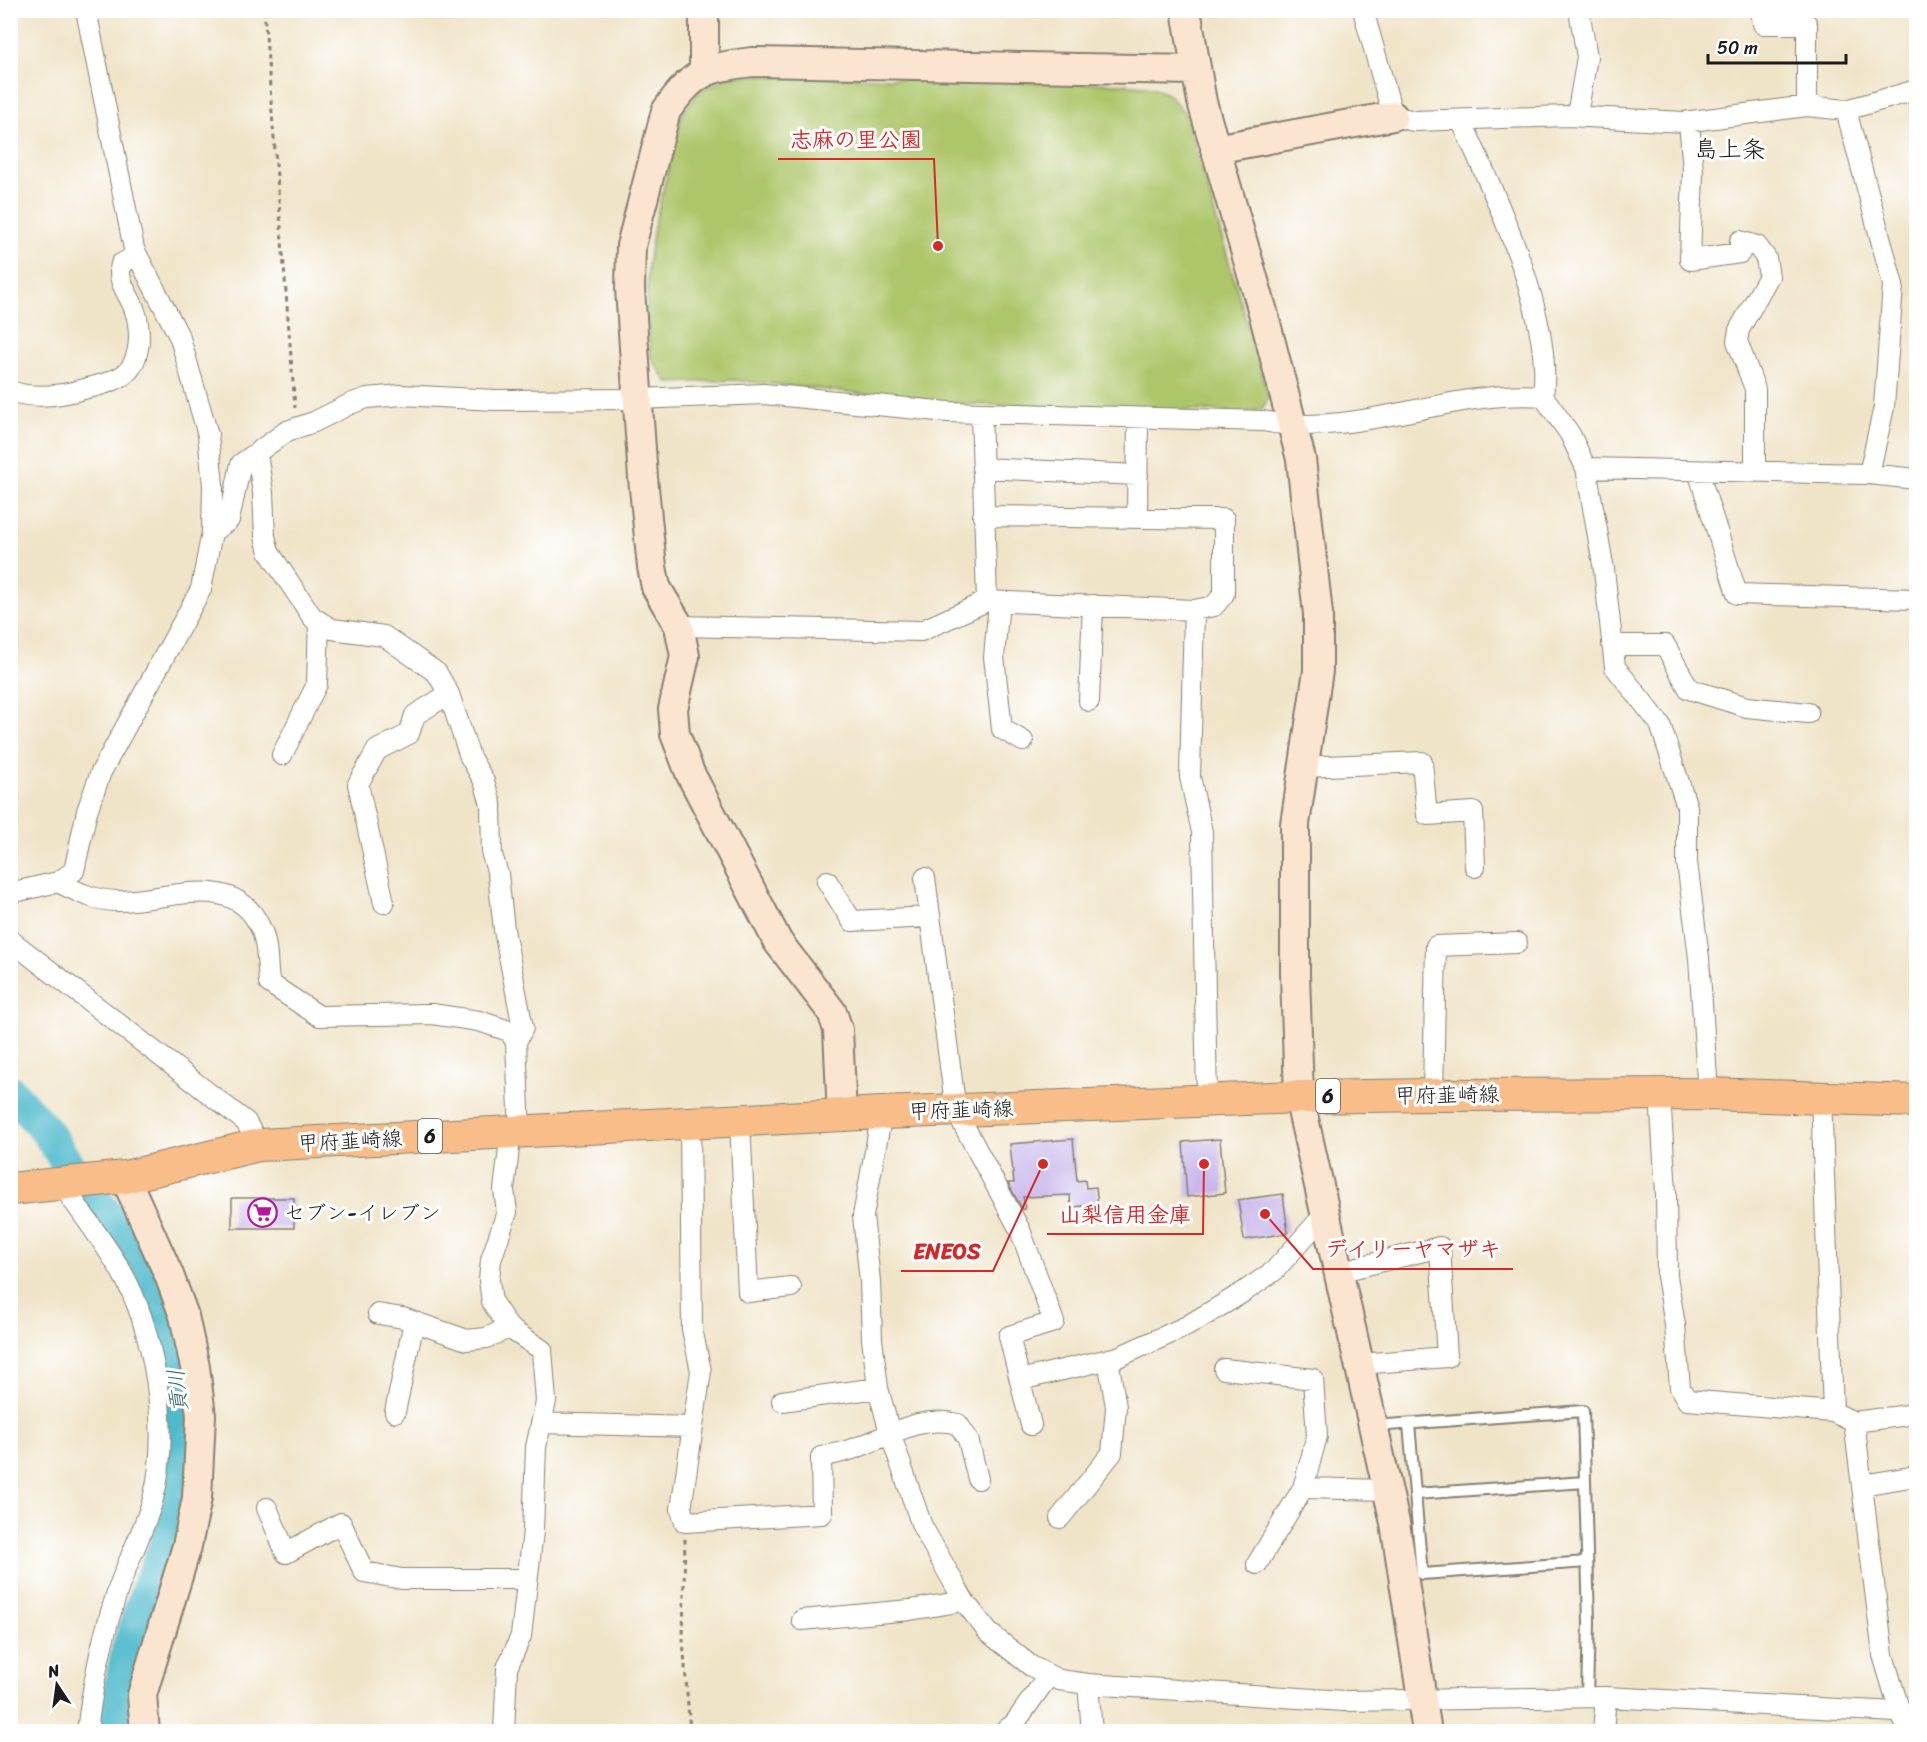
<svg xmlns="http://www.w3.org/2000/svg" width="1927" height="1742" font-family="Sriracha,'Klee One',sans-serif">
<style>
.green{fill:#aec66b;stroke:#657144;stroke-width:1.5}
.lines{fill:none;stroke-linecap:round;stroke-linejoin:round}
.river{stroke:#4fbacc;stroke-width:33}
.building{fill:#c9b7ec}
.lane-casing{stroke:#868072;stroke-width:14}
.street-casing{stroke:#868072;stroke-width:22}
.secondary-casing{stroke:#868072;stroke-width:32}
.primary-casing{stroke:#868072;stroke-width:34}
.path{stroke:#868072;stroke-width:3;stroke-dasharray:4.5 4.5;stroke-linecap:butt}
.lane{stroke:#fff;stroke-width:10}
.street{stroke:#fff;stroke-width:20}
.secondary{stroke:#fce5d0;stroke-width:28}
.primary{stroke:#f8bd89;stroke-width:32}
.labels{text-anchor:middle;stroke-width:6;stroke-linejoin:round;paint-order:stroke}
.shield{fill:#fff;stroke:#606060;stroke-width:1.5}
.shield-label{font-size:20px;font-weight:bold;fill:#1c1c1c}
.street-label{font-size:21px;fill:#1c1c1c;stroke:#fff}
.poi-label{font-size:21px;fill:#1c1c1c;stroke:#fff;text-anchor:start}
.water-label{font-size:22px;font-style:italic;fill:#33636b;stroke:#fff}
.quarter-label{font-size:24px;fill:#1c1c1c;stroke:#fff}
.leader{fill:none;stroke:#d62828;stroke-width:2}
.callout-dot{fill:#d62828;stroke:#fff;stroke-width:2}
.callout-label{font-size:22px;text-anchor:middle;font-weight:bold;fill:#d62828;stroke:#fff;stroke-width:6;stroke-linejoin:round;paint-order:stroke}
</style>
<rect width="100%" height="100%" fill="#fff"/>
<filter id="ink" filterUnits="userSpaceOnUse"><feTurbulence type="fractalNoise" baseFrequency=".0167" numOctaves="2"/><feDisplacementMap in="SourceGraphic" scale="12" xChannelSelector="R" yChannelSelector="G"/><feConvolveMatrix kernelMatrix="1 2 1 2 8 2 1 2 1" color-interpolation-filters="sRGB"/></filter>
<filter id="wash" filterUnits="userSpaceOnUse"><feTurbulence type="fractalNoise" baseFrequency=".008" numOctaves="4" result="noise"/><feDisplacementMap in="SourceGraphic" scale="24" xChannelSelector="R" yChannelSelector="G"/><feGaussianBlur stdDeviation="1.35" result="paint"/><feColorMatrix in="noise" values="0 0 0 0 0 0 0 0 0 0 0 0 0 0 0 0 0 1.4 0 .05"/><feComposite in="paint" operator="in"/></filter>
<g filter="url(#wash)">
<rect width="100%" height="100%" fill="#f0e4c8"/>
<!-- green -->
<path class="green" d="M 760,75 L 1123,84 L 1153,87 L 1169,95 L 1185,113 L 1269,398 L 1261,410 L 1243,412 L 961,404 L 734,380 L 668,383 L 651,358 L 647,312 L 648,265 L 654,227 L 682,114 L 701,89 L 731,77 Z"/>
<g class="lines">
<!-- river -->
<path class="river" d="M 10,1091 L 47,1132 L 81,1185 L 114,1221 L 163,1314 L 178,1373 L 182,1435 L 174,1510 L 165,1547 L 148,1587 L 128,1648 L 111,1732"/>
</g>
<g id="blocks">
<!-- building -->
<path class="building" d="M 1073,1139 L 1077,1181 L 1085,1180 L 1086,1188 L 1096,1187 L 1098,1205 L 1071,1207 L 1070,1195 L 1023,1197 L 1025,1209 L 1022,1209 L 1008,1183 L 1014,1183 L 1010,1144 Z
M 1220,1139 L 1225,1193 L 1187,1197 L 1183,1142 Z
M 1283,1194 L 1288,1233 L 1244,1240 L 1238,1200 Z
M 232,1198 L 294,1198 L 294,1228 L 232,1228 Z"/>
</g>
</g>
<g filter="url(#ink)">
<use href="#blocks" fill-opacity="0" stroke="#868072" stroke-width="1.5"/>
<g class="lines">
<defs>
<path id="lane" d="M 1409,1424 L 1422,1574 L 1587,1562
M 1374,1426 L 1583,1411 L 1589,1622 L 1587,1697
M 1415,1494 L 1585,1482"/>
<path id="street" d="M 1363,10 L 1393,116 L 1414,121 L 1567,116 L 1684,122 L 1807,106 L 1846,110 L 1916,90
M 1761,10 L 1763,24 L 1807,24 L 1807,106
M 1846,110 L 1893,285 L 1884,407 L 1869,474
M 1577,116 L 1587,57 L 1579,10
M 1461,120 C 1494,193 1554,317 1543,396
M 1689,121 L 1693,171 L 1690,260 L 1740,253 L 1740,241 L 1757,246 L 1766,258 L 1769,276 L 1739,330 L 1737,341 L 1755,389 L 1755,472
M 10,391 C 35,400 64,395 88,388 C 120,380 137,375 139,339 C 139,330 138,319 135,311 C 130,294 116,283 121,264 L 137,255
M 981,413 L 987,601
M 257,453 L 263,493 L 265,536 L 269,552 L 313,618 L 332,629 L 384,636 L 437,673 L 449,694 L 470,757 L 484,781 L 491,804 L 492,855 L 498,874 L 504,930 L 523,1028 L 516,1042
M 982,468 L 1138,475
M 1586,468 L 1869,474 L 1916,479
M 1698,471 L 1737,594 L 1916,599
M 1137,518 L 1138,419
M 212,532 L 229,520 L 241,464 L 287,431 L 314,422 L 350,404 L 367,398 L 401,395 L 495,400 L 637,399 L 764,394 L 948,412 L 1263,421 C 1356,439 1449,389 1543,396 L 1570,434 L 1586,468 L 1604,570 L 1615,667 L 1660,724 L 1687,807 L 1687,862 L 1699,958 L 1708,1094
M 999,602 L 994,657 L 1002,729 L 1023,741
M 1194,610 L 1190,777 L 1202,832 L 1207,1101
M 679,626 L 921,631 L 987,601 L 1194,610 L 1214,606 L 1224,594 L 1224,519 L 983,516
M 1612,645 L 1665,645 L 1689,689 L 1747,707 L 1808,713
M 1089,701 L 1093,605
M 282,755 L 317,684 L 319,621
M 1303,767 L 1422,762 L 1427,815 L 1473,812 L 1475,867
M 925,878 L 956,1111 L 1020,1230 L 1054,1322 L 1009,1336 L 1031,1425
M 827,881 L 852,921 L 930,917
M 58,882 C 77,892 95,901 118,901 C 167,901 236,869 261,929 C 268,944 267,966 269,983 L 319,1016 L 432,1014 L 479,1021 L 509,1031 L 516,1042 L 520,1132
M 10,893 L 58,882 L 74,871 L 87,811 L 101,772 L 201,589 L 212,532 L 213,485 L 208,435 L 180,338 L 134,249 L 86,10
M 384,903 L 358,784 L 377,750 L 409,734 L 415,715 L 449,694
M 10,940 L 246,1122 L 259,1145
M 1660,1094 L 1666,1193 L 1667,1276 L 1675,1325 L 1680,1388 L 1687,1400 L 1833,1412
M 1433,1095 L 1436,946 L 1517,943
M 1821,1096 L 1833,1412 L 1854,1422 L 1883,1655 L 1900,1712 L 1909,1732
M 882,1113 L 863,1216 L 870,1281 L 872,1339 L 878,1388 L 890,1433 L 922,1526 L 964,1601 L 988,1632 L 1031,1666 L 1059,1680 L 1088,1684 L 1344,1701 L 1606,1697 L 1916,1713
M 740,1121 L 748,1292 L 791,1287
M 690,1123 L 692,1329 L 701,1371 L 681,1509 L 685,1522 L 822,1514 L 821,1457 C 833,1454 846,1452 858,1447 C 892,1435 921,1414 958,1424 L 968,1439 L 978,1479
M 60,1182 C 80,1211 102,1239 120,1269 C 155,1329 171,1432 153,1499 C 143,1534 124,1567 114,1602 C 101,1643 92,1689 87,1732
M 1338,1272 L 1440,1247 L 1447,1357 L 1360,1364
M 378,1314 L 403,1318 L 467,1340 L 486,1338 L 509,1328
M 1224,1369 L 1313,1379 L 1317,1436 L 1303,1488
M 1020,1380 L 1118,1357 L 1187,1326 L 1242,1293 L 1274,1271 L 1324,1215
M 782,1401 L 878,1388
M 395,1412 L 414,1322
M 1854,1422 L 1916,1414
M 541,1423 L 693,1427
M 1862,1485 L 1916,1476
M 267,1508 L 286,1553 L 341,1523 L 364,1572 L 402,1579 L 527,1579
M 1060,1518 L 1112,1453 L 1116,1407 L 1108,1359
M 1257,1564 L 1303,1488 L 1388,1490
M 802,1620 L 910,1610 L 964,1601
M 1088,1684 L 1092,1732
M 504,1732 L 507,1668 L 521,1636 L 533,1531 L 536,1447 L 546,1401 L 542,1350 L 509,1328 L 492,1302 L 489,1280 L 491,1260 L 507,1212 L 504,1190 L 511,1132
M 1003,1732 L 1014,1724 L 1049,1675
M 1603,1732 L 1606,1697"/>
<path id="secondary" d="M 1186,10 L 1202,102 L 1263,312 L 1301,459 L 1318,614 L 1318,671 L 1295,824 L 1295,974 L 1299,1097 L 1395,1523 L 1427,1732
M 704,72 L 704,10
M 1215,149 L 1393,116
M 842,1116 L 838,1030 L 832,1012 L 778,942 L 690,773 L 675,734 L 673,709 L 685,656 L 679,626 L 656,587 L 652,567 L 643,478 L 630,289 L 631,246 L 666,111 C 693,72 705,68 752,62 L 1196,70
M 125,1177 L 169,1275 L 184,1316 L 195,1367 L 201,1416 L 197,1498 L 187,1546 L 142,1695 L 145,1732"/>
<path id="primary" d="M 10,1189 L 125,1177 L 259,1145 L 882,1113 L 1299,1097 L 1433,1095 L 1708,1094 L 1916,1101"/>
</defs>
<!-- lane casing -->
<use href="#lane" class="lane-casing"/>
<!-- street casing -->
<use href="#street" class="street-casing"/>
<!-- secondary casing -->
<use href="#secondary" class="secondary-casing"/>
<!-- primary casing -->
<use href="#primary" class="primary-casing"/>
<!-- path -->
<path class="path" d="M 264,10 L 295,408
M 685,1539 L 683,1639 L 690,1732"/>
<!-- lane -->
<use href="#lane" class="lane"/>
<!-- street -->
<use href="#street" class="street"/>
<!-- secondary -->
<use href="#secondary" class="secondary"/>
<!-- primary -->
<use href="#primary" class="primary"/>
</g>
</g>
<!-- icons -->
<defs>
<symbol id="supermarket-ring" viewBox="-11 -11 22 22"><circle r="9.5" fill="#fff" stroke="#b5179e" stroke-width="1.5"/><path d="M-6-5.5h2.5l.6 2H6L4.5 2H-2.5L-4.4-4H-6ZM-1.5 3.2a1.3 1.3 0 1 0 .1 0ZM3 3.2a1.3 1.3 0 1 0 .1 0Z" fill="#b5179e"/></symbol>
</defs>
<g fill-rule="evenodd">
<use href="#supermarket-ring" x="246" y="1196" width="33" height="33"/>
</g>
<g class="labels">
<!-- shield labels -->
<g class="shield">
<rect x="1316" y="1079" width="24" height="34" rx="4.5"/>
<rect x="418" y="1119" width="24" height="34" rx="4.5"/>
</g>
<g class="shield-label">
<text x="1328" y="1103">6</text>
<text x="430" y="1143">6</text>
</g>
<!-- street labels -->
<g class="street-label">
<text transform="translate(1447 1095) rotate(-1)" y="7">甲府韮崎線</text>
<text transform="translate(961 1110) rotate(-2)" y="7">甲府韮崎線</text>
<text transform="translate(350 1141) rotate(-3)" y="7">甲府韮崎線</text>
</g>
<!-- poi labels -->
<g class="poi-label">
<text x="284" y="1220">セブン-イレブン</text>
</g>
<!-- water labels -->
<g class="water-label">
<text transform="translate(177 1391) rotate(-96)" y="8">貢川</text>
</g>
<!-- quarter labels -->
<g class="quarter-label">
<text x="1730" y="157">島上条</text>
</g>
</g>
<!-- callouts -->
<path class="leader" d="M938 246L934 159H778M1204 1164L1203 1234H1047M1265 1214L1313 1269H1513M1043 1164L993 1271H901"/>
<g class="callout-dot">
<circle cx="938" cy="246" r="6"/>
<circle cx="1204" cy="1164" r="6"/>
<circle cx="1265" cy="1214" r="6"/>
<circle cx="1043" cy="1164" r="6"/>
</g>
<g class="callout-label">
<text x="856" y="147">志麻の里公園</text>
<text x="1125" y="1222">山梨信用金庫</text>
<text x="1413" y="1256">デイリーヤマザキ</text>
<text x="947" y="1259">ENEOS</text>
</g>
<!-- margin -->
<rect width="1927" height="1742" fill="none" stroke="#fff" stroke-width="36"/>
<!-- north arrow -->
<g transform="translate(57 1685) rotate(347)" stroke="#ffffff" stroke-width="4.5" paint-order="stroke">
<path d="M0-4.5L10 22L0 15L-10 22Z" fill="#1c1c1c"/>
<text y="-9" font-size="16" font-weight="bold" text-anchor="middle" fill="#1c1c1c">N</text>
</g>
<!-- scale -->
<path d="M1708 54v9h138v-9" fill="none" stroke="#1c1c1c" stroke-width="3"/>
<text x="1717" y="54" font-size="18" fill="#1c1c1c" stroke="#ffffff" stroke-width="4.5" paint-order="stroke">50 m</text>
</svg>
